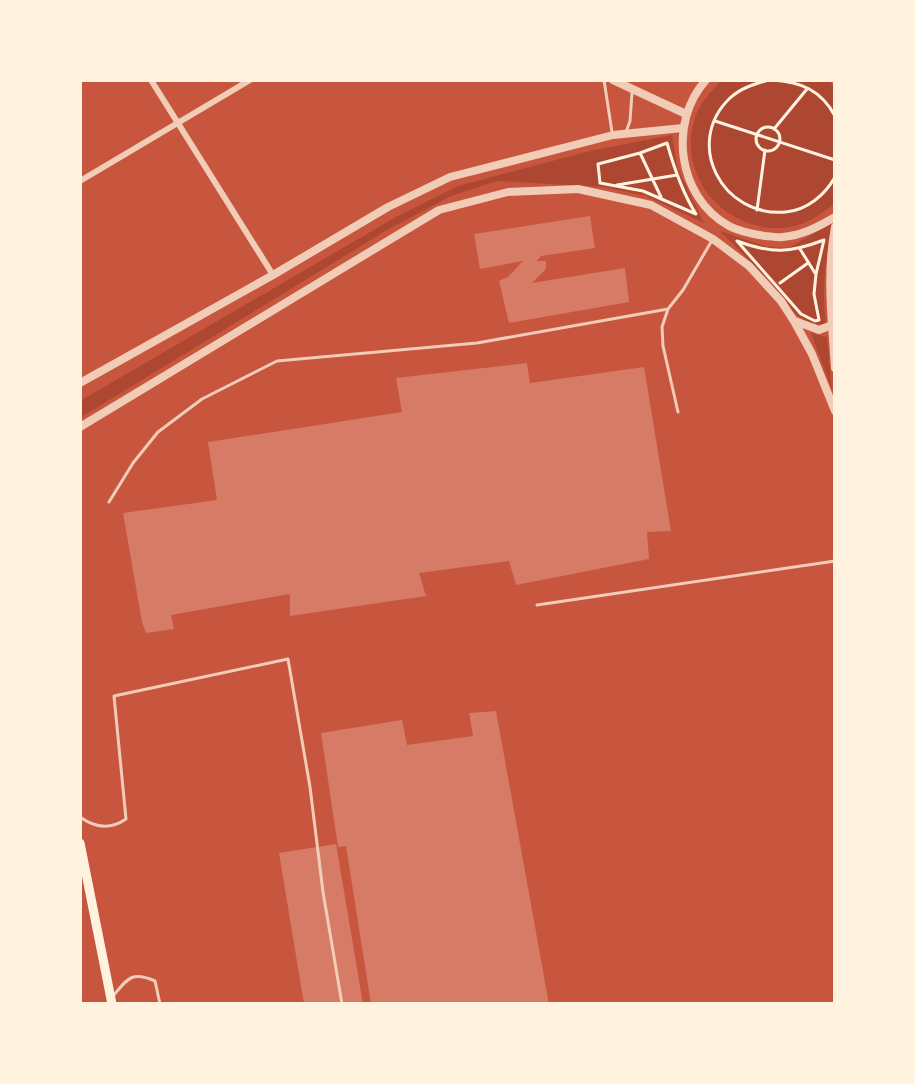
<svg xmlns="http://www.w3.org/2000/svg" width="915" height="1084" font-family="'Varela Round',sans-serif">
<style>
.green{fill:#ae4732}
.building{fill:#d67c66}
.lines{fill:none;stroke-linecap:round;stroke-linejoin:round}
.path{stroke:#fff3e0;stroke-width:3}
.service{stroke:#f1ccb7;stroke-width:3}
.minor{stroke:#f1ccb7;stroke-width:6}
.tertiary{stroke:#f1ccb7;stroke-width:8}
.secondary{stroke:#fff3e0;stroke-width:9}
</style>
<rect width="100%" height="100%" fill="#c8553d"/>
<!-- green -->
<path class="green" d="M 722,80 L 828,80 L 835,87 L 835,203 L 833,205 C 818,216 802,227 783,228 C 725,231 678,178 694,121 C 699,104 710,92 722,80 Z
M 672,135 L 677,167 L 704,223 L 646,196 L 604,187 L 497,181 L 451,196 L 387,230 L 80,418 L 80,401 L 396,217 L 458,186 L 590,151 Z
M 832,222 C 826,259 821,287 826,324 L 808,324 L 791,310 L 768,279 L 720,231 L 768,247 L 789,248 Z
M 811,333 L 827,337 L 832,390 Z"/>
<!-- building -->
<path class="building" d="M 590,216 L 595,248 L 541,256 L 537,261 L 546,261 L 546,269 L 532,283 L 625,268 L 629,302 L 509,323 L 499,281 L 508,277 L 523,261 L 480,269 L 474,234 Z
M 527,363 L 530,383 L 644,367 L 671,531 L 647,532 L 649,559 L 516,585 L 509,561 L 419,573 L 426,596 L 290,616 L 290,594 L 171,615 L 174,629 L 146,633 L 142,622 L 123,513 L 217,500 L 208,442 L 402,412 L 396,378 Z
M 496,711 L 549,1004 L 371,1004 L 346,846 L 338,847 L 321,733 L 402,720 L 407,745 L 473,736 L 469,713 Z
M 336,844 L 363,1004 L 304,1004 L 279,853 Z"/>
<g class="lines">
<!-- path -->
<path class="path" d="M 769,80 C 754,84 741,88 730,98 C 683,143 722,218 786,212 C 807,210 825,195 835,177
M 773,80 C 801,82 821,90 835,116
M 715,121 L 835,160
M756 139a12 12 0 1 1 24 0a12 12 0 1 1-24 0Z
M 774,129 L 807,89
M 667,143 C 674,168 682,192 696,214 L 643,191 L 600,183 L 598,164 L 640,153 Z
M 640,153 L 661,197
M 617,185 L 677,175
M 757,210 L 765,150
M 824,240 L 816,274 L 814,294 L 819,320 L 815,321 L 801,314 L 737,241 C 772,254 790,253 824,240 Z
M 800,249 L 815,273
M 780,283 L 808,263"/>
<!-- service -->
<path class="service" d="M 604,80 L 612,132
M 626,132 L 630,121 L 632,93
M 678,412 L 663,346 L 662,327 L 668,309 L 683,290 L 711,242
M 109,502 L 133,463 L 158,432 L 202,399 L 277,361 L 477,343 L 668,309
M 537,605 L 835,561
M 80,817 C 95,828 110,830 126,819 L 114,696 L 288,659 L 310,787 L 323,892 L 342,1004
M 114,995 C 128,978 132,971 155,981 L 160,1004"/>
<!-- minor -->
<path class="minor" d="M 151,80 L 273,275
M 80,181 L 250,80"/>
<!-- tertiary -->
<path class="tertiary" d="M 613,80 L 686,114
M 706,80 C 668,122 677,197 729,226 C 740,232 753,234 765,236 C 771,236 777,238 783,237 C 803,235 818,227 835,217
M 835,227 C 826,276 832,319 835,368
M 795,321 L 819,330 L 832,325
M 80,383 L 273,275 L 388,207 L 450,177 L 613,135 L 683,128
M 80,427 L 439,210 L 508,192 L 578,189 L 651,205 L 713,239 L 749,266 L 781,301 L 794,321 L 812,354 L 835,411"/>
<!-- secondary -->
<path class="secondary" d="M 80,843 L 112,1004"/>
</g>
<!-- border -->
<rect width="915" height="1084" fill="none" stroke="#fff3e0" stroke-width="164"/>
</svg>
